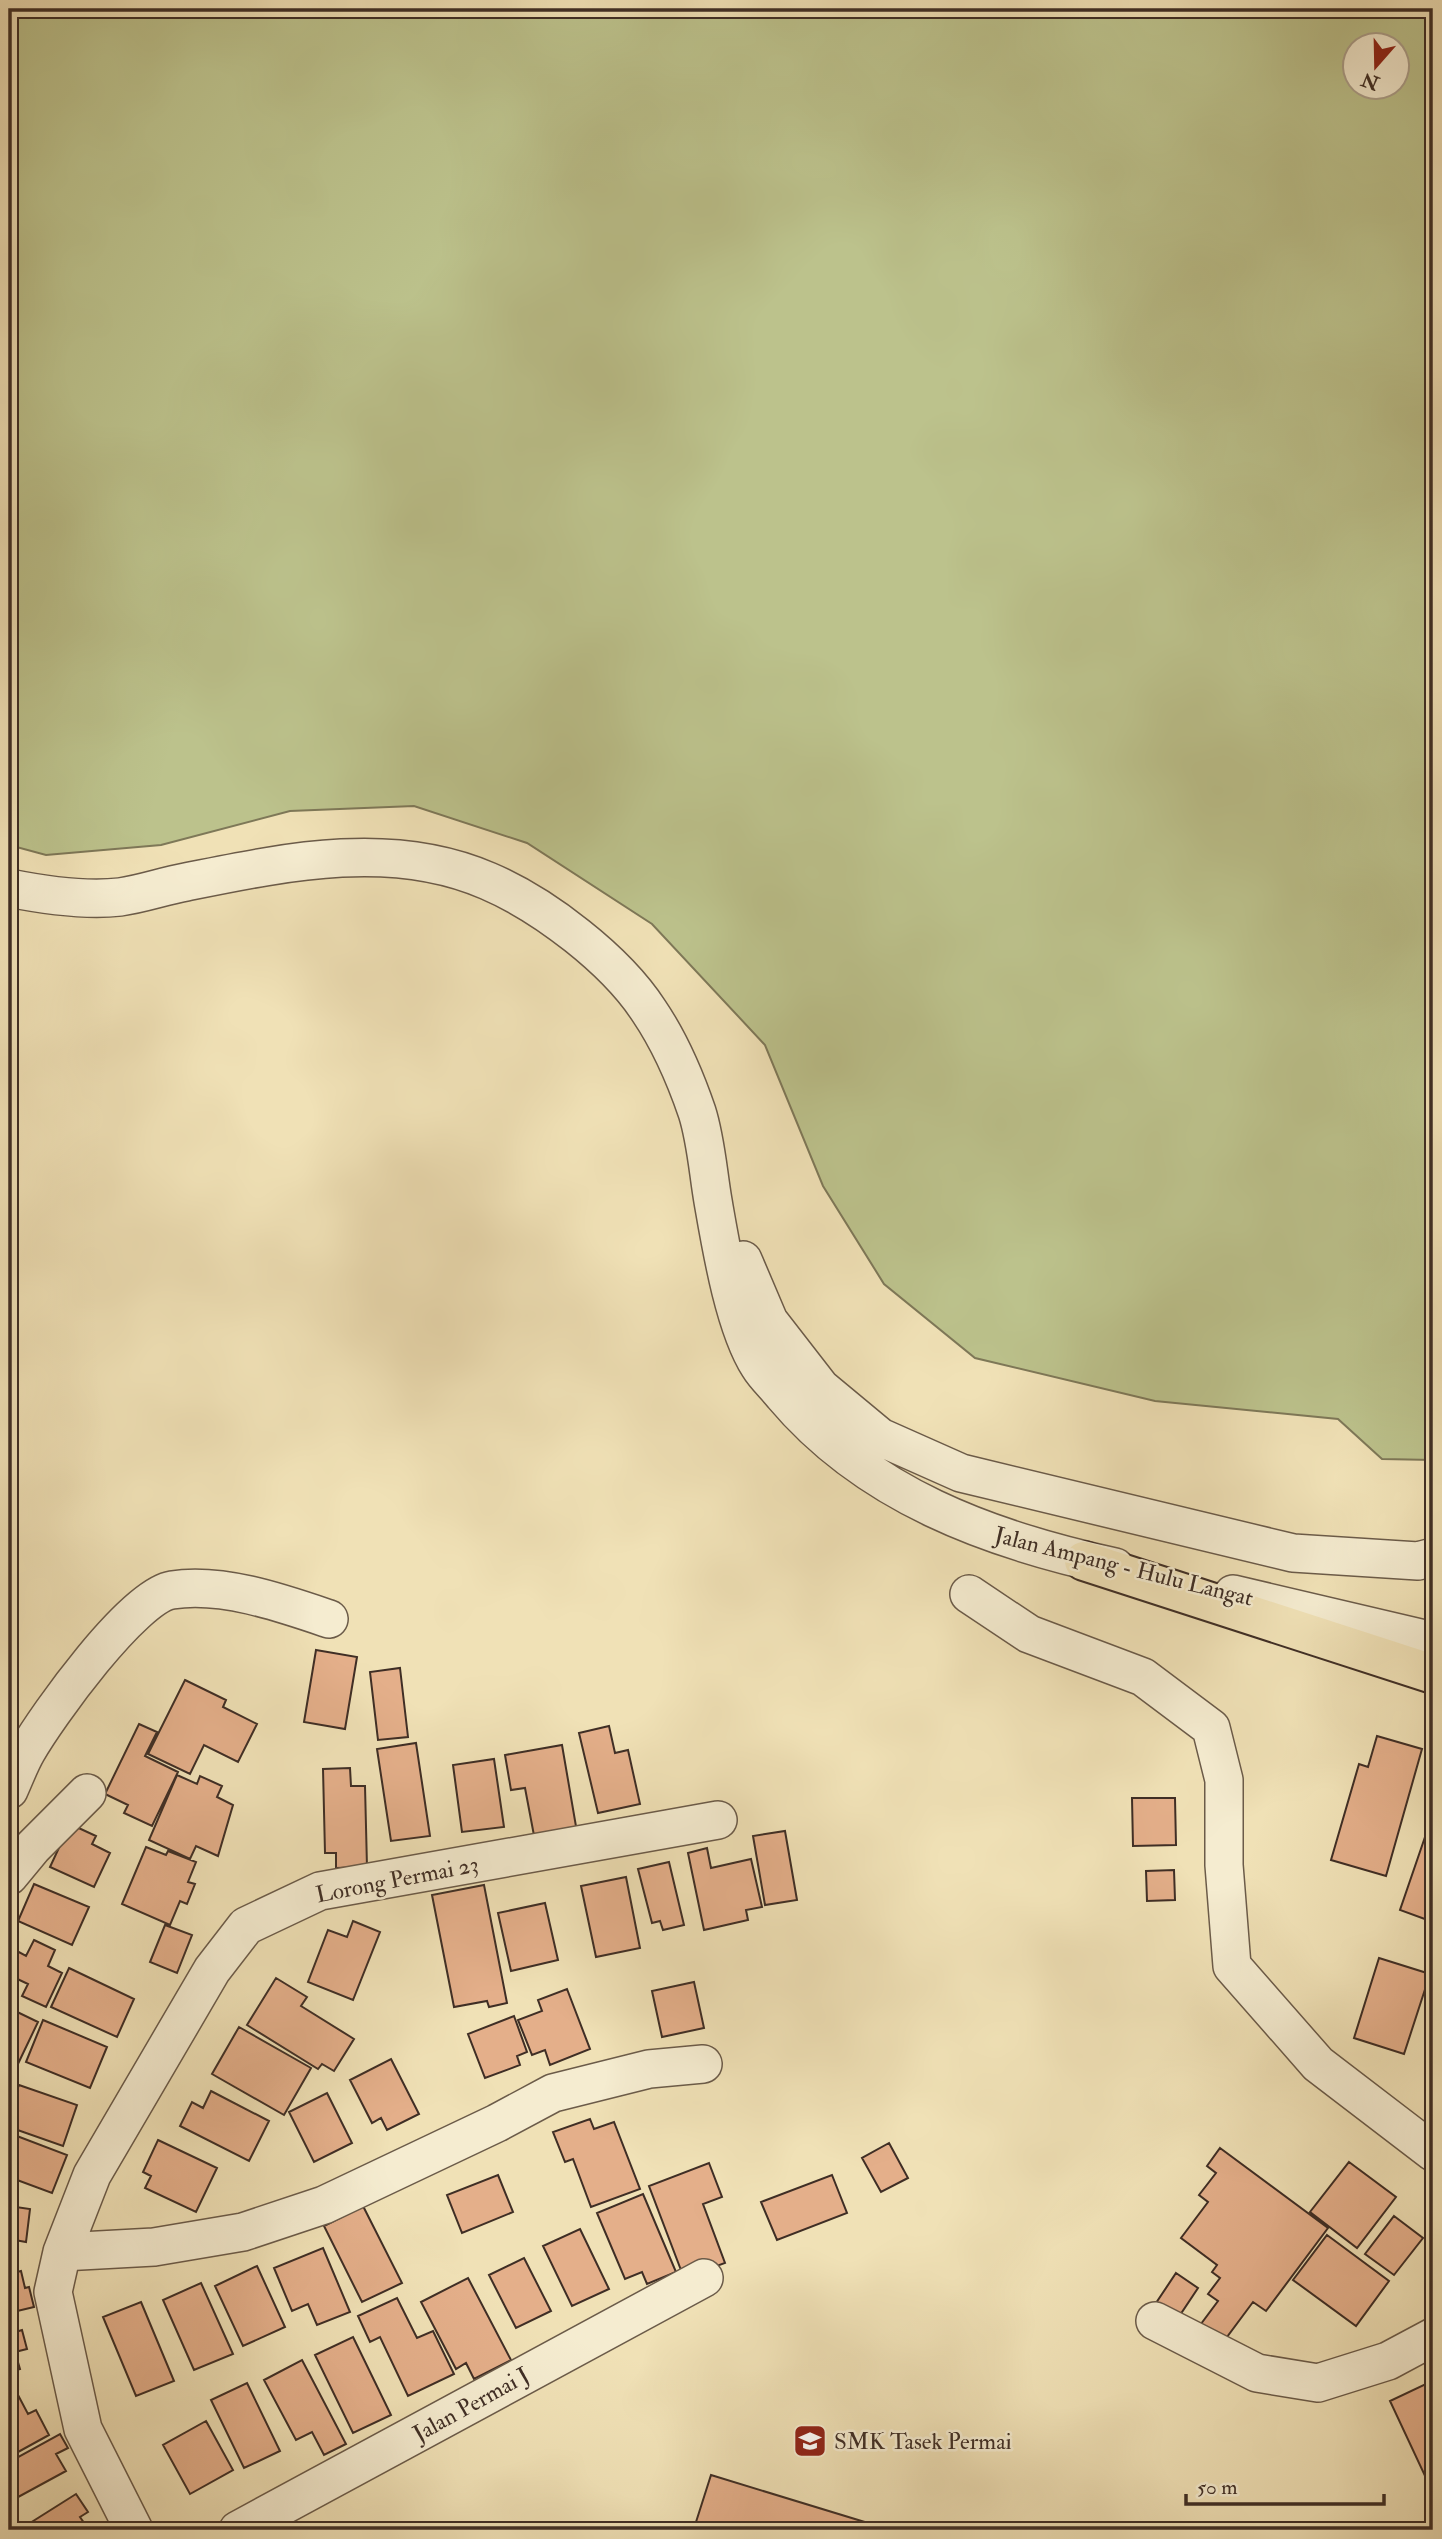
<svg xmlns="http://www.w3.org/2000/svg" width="1442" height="2539" font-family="'IM FELL Double Pica',serif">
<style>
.green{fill:#bcc28c;stroke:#7e7858;stroke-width:2;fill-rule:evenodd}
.building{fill:#e4af8a;stroke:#3f2e25;stroke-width:2}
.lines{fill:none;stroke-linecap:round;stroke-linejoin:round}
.minor-casing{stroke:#6b5b49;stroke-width:40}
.highway-casing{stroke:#3f2e25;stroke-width:42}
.minor{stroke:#f5ecd0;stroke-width:37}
.highway{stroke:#f0e1b6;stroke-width:38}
.labels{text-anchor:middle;stroke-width:5;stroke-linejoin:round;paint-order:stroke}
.street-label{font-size:23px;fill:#3f2e25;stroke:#f5ecd0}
.poi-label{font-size:23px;fill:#3f2e25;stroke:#f5ecd0;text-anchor:start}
</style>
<rect width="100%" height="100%" fill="#f0e1b6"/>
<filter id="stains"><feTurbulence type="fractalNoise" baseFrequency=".00286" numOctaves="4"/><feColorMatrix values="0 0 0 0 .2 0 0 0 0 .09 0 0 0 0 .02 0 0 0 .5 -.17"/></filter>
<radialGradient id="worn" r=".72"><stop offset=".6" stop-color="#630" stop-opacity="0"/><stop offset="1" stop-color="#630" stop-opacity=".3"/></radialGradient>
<!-- green -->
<path class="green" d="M 9,9 L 1433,9 L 1433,1460 L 1382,1459 L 1338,1419 L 1155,1401 L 975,1358 L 884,1284 L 823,1186 L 765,1045 L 652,924 L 527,843 L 414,806 L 290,811 L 161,845 L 46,855 L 9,845 ZM 1354,46 L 1396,46 L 1396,88 L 1354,88 Z"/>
<!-- building -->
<path class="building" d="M 316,1650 L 357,1657 L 345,1729 L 304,1722 Z
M 400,1668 L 408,1737 L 378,1740 L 370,1672 Z
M 185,1680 L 226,1700 L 223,1707 L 257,1724 L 238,1762 L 204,1745 L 190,1774 L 148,1754 Z
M 139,1724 L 157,1732 L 145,1756 L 178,1772 L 152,1826 L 124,1813 L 128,1805 L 105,1794 Z
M 609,1726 L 615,1753 L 628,1750 L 640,1804 L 598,1813 L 579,1733 Z
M 1377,1736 L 1422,1749 L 1386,1876 L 1331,1860 L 1359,1764 L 1368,1767 Z
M 416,1743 L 430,1836 L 391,1841 L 377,1749 Z
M 562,1745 L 578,1838 L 536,1846 L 525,1788 L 511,1790 L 505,1755 Z
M 494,1759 L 504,1827 L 462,1832 L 453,1765 Z
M 350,1768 L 351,1786 L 365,1786 L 367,1867 L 336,1868 L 336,1853 L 325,1853 L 323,1769 Z
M 177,1775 L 197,1784 L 200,1776 L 222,1786 L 217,1797 L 233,1805 L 218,1856 L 196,1846 L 190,1859 L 149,1840 Z
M 1132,1798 L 1175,1798 L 1176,1845 L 1133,1846 Z
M 70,1824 L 96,1836 L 92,1844 L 110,1853 L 94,1887 L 50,1867 Z
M 785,1831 L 797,1900 L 765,1905 L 753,1836 Z
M 1425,1837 L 1433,1840 L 1433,1922 L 1400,1910 Z
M 146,1847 L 166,1855 L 168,1851 L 196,1862 L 188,1882 L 195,1884 L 187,1904 L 180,1901 L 170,1925 L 122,1904 Z
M 707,1848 L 711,1868 L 751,1859 L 762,1907 L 746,1910 L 748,1920 L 704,1930 L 688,1853 Z
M 669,1862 L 684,1925 L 663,1930 L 660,1921 L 652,1923 L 638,1869 Z
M 1174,1870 L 1175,1900 L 1147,1901 L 1146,1871 Z
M 626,1877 L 640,1948 L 596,1957 L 581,1886 Z
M 34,1884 L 89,1907 L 72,1945 L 18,1921 Z
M 484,1885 L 507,2003 L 489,2007 L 487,2001 L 454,2007 L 432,1895 Z
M 545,1903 L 558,1960 L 511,1971 L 498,1913 Z
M 353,1921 L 380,1932 L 353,2000 L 308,1982 L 328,1930 L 347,1937 Z
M 165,1925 L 192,1935 L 177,1973 L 150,1962 Z
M 34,1940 L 55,1950 L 48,1966 L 62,1973 L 46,2007 L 22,1996 L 28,1984 L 9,1975 L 9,1964 L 15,1950 L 26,1956 Z
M 1379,1958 L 1430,1974 L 1404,2054 L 1354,2038 Z
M 69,1968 L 134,1999 L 117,2037 L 51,2007 Z
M 276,1978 L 307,1997 L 301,2006 L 354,2039 L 334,2071 L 322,2064 L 318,2069 L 247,2025 Z
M 694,1982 L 704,2028 L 662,2037 L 652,1991 Z
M 567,1989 L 590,2049 L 550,2065 L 545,2050 L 532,2055 L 518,2020 L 542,2011 L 538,2000 Z
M 9,2008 L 38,2022 L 16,2068 L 9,2064 Z
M 514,2016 L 527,2052 L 517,2056 L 520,2065 L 485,2078 L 468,2034 Z
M 43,2020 L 107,2047 L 90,2088 L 26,2062 Z
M 239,2027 L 311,2068 L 284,2115 L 212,2074 Z
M 391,2059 L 419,2114 L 387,2130 L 381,2118 L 372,2123 L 350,2080 Z
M 19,2085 L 77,2105 L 63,2146 L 9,2127 L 9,2105 L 11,2106 Z
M 211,2091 L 269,2121 L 249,2161 L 180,2126 L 192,2102 L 203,2108 Z
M 327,2093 L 352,2143 L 314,2162 L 289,2112 Z
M 590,2119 L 594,2129 L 614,2122 L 640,2189 L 591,2207 L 573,2159 L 565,2162 L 553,2132 Z
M 9,2133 L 67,2155 L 52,2193 L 9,2177 Z
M 158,2140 L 217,2168 L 196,2212 L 145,2188 L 151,2176 L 143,2172 Z
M 889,2143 L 908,2178 L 881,2192 L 862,2158 Z
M 1220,2148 L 1328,2228 L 1266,2311 L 1253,2302 L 1218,2349 L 1195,2332 L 1218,2301 L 1208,2294 L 1220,2278 L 1212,2272 L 1217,2265 L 1181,2238 L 1208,2202 L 1199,2195 L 1216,2173 L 1207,2166 Z
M 1349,2162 L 1396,2197 L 1357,2248 L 1310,2212 Z
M 709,2163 L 722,2197 L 703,2204 L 725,2263 L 684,2278 L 649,2186 Z
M 498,2175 L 513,2212 L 462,2233 L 447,2195 Z
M 832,2175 L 847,2213 L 777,2240 L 761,2202 Z
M 643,2194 L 676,2272 L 647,2284 L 642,2272 L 625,2279 L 597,2213 Z
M 9,2206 L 30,2209 L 26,2242 L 9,2239 Z
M 363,2206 L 402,2283 L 362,2302 L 324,2226 Z
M 1394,2216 L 1423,2238 L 1394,2275 L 1365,2254 Z
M 580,2229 L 609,2289 L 572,2306 L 543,2246 Z
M 1327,2235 L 1389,2281 L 1356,2326 L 1293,2280 Z
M 323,2248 L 350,2312 L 317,2325 L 308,2304 L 292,2311 L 274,2268 Z
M 524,2258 L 551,2311 L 516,2328 L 489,2275 Z
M 257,2266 L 285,2327 L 243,2346 L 215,2286 Z
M 21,2271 L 25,2288 L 29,2287 L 34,2307 L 9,2313 L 9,2274 Z
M 1176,2273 L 1198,2288 L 1176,2321 L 1154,2306 Z
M 468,2278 L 511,2360 L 474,2379 L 466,2363 L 456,2369 L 421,2302 Z
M 201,2283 L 233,2354 L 194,2370 L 163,2300 Z
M 397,2298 L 417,2338 L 433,2331 L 454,2374 L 408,2396 L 380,2337 L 370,2342 L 358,2316 Z
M 141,2302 L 174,2381 L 136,2396 L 103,2317 Z
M 22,2330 L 27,2349 L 15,2352 L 20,2369 L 9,2372 L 9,2334 Z
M 353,2337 L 391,2415 L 353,2433 L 315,2355 Z
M 302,2360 L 346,2444 L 324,2455 L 312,2432 L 296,2440 L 264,2380 Z
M 1430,2382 L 1433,2389 L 1433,2475 L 1426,2478 L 1390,2401 Z
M 247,2383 L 280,2451 L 244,2468 L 211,2400 Z
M 18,2395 L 28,2414 L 36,2410 L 49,2435 L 9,2457 L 9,2400 Z
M 206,2421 L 233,2470 L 190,2494 L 163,2445 Z
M 60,2434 L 68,2448 L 56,2454 L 66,2471 L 9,2502 L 9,2462 Z
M 711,2475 L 891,2530 L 722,2530 L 696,2522 Z
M 76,2494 L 88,2512 L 80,2517 L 89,2530 L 19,2530 Z"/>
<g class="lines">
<defs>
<path id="minor" d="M 9,888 C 44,895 85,901 120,897 C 142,894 164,886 186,882 C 285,862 392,839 488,881 C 544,905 616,960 649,1011 C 670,1042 685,1077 697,1112 C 706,1140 708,1172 713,1201 C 721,1247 734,1327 759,1366 C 765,1376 775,1385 783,1395 C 867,1495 990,1540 1115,1567
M 743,1260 L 769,1321 L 821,1388 L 880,1437 L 961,1473 L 1293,1553 L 1418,1561 L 1433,1557
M 969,1594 L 1029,1634 L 1143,1677 L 1211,1728 L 1224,1780 L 1224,1865 L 1232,1966 L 1318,2064 L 1433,2152
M 1233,1594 L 1433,1641
M 9,1790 C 15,1777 20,1763 27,1751 C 47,1716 133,1596 172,1590 C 222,1582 282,1603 329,1619
M 9,1876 L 33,1847 L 87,1793
M 62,2252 L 154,2247 L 243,2232 L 324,2205 L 497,2123 L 553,2093 L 649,2069 L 703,2064
M 1155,2321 L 1257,2373 L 1318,2383 L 1388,2361 L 1433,2337
M 134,2530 L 83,2429 L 53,2292 L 62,2252 L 92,2175 L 212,1970 L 246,1926 L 320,1891 L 718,1820
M 238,2530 L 704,2278"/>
<path id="highway" d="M 1084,1561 L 1433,1674"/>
</defs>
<!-- minor casing -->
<use href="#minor" class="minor-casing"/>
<!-- highway casing -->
<use href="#highway" class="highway-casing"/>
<!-- minor -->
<use href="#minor" class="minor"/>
<!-- highway -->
<use href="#highway" class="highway"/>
</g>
<!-- icons -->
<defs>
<symbol id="school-square" viewBox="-11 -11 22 22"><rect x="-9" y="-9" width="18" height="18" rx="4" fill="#8f2418" stroke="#f5ecd0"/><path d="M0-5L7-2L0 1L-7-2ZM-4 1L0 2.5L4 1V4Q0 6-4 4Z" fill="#fff"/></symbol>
</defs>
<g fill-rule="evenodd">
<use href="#school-square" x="791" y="2422" width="38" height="38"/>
</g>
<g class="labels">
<!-- street labels -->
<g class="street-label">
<text transform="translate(1124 1566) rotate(14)" y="8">Jalan Ampang - Hulu Langat</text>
<text transform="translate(397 1879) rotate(-11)" y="8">Lorong Permai 23</text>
<text transform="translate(471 2404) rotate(-29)" y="8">Jalan Permai J</text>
</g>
<!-- poi labels -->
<g class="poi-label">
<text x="834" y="2449">SMK Tasek Permai</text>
</g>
</g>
<!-- margin -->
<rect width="1442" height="2539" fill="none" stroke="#f0e1b6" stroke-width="35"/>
<rect x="10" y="10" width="1421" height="2518" fill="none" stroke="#3f2e25" stroke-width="3.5"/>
<rect x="18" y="18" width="1407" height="2504" fill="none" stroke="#3f2e25" stroke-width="2"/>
<!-- north arrow -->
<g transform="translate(1376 66) rotate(200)"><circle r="33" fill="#f5ecd0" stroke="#aca08c" stroke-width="2"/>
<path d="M0-5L12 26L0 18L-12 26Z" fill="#8f2418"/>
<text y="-10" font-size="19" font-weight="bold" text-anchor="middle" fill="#3f2e25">N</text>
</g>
<!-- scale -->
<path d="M1186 2494v10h198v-10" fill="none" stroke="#3f2e25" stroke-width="3.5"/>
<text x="1197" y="2494" font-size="21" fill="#3f2e25" stroke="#f5ecd0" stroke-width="5" paint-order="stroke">50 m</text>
<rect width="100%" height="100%" filter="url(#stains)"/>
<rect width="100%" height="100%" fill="url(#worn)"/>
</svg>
